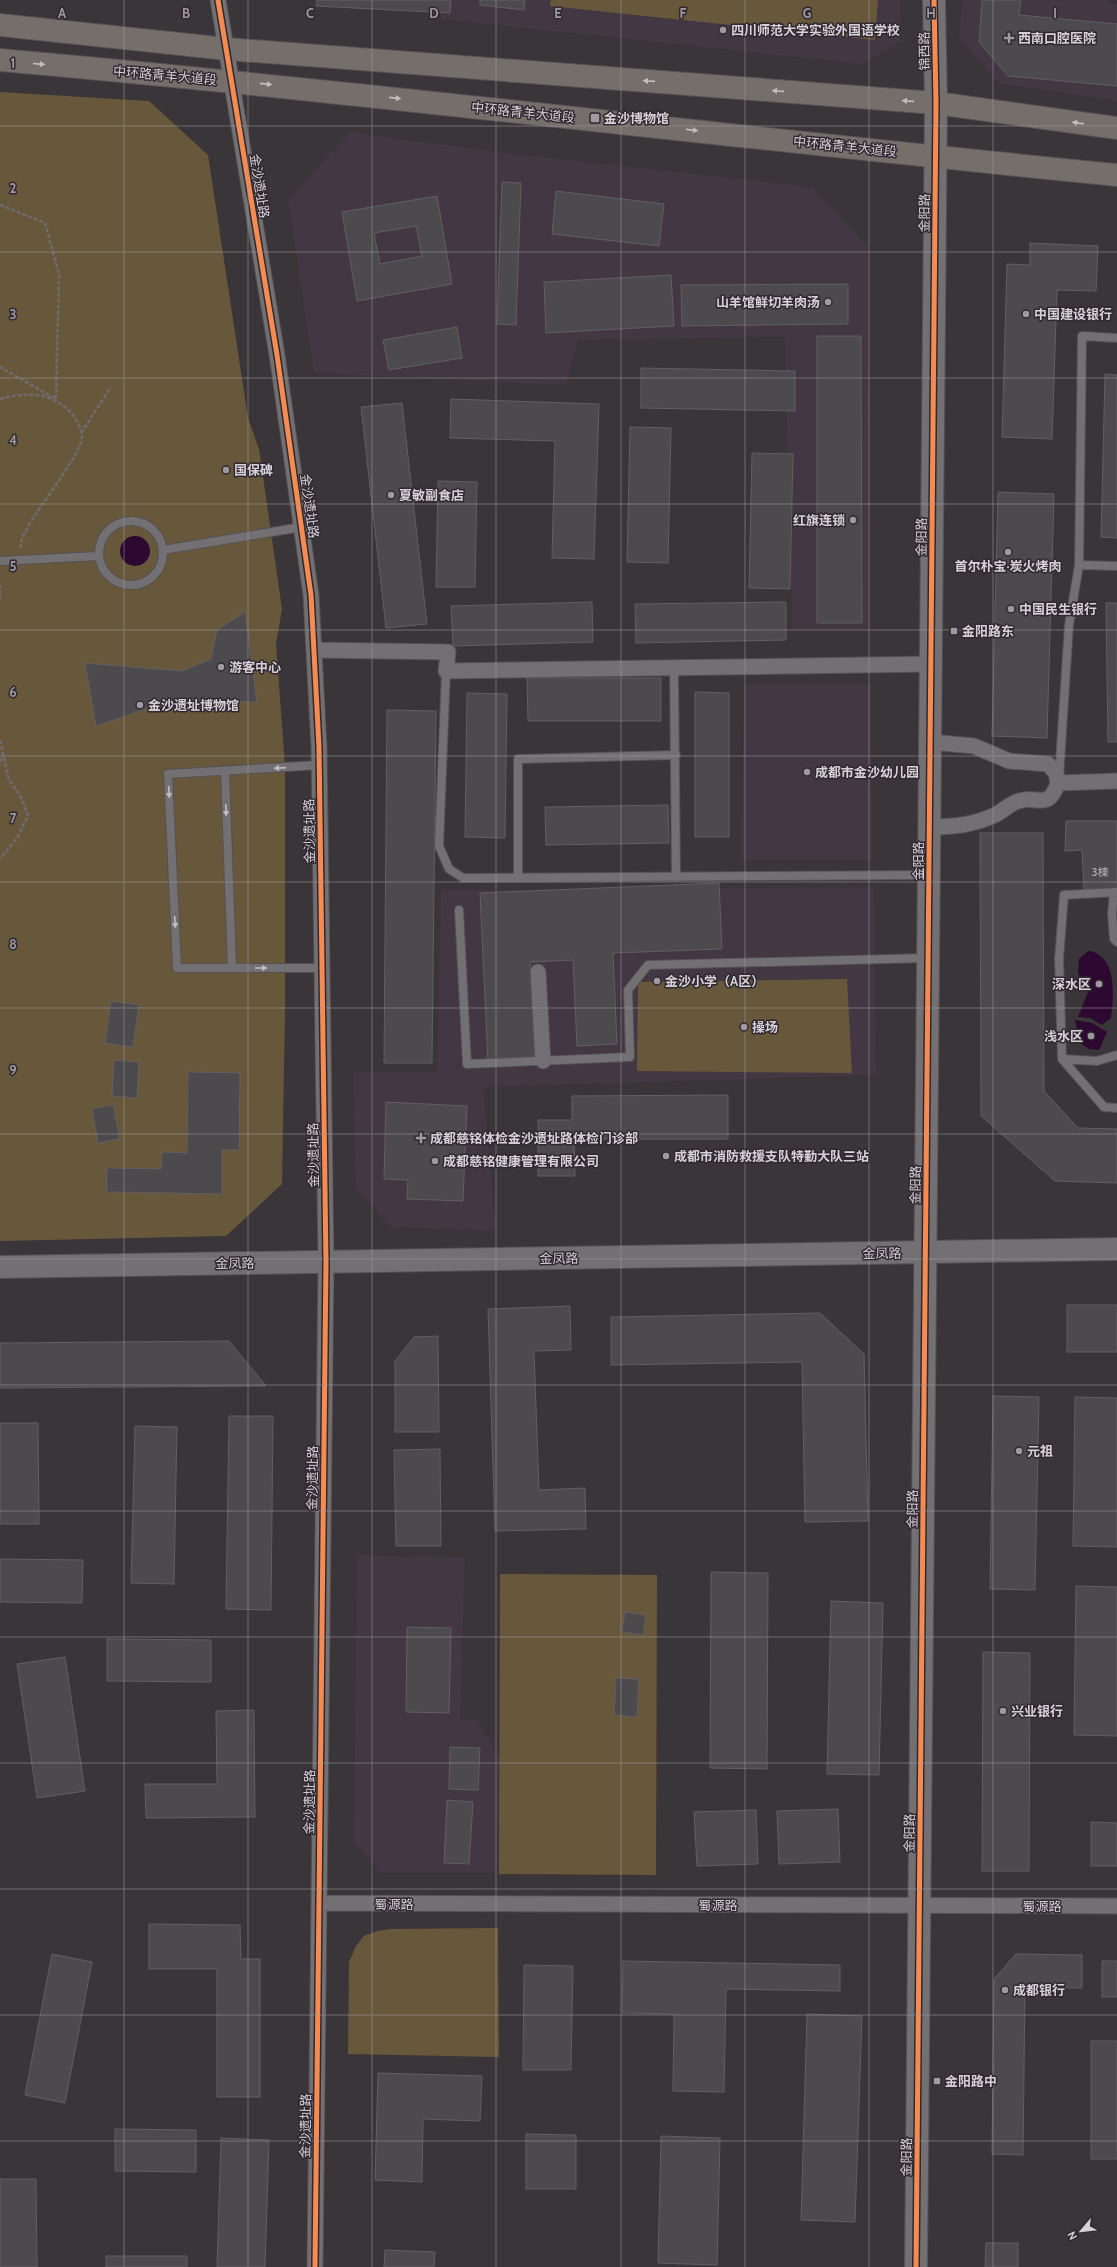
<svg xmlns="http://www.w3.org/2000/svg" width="1117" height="2267" font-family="Cabin,'Noto Sans SC',sans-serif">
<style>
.built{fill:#423742}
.green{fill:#68583b}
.water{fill:#2d0831}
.building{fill:#4d4a4d;stroke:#625e62;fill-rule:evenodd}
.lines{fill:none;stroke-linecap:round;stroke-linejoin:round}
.lane-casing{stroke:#545154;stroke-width:10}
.street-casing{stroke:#545154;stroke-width:17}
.secondary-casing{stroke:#545154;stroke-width:24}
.primary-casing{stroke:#545154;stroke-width:24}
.path{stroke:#6f6c6f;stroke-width:2.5;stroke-dasharray:4 2;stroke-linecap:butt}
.lane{stroke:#737073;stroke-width:8}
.street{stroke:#737073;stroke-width:15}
.secondary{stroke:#737073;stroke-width:22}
.primary{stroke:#746f6a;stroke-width:22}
.cycleway-casing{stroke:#302931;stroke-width:8}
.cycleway{stroke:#f68b52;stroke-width:5}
.oneway{fill:#c2bdc0}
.oneway2{fill:#c1bec2}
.grid{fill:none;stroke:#9e9a9f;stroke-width:1;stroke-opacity:0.55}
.poi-dot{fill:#9e9a9f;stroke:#302931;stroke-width:1.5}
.labels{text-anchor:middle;stroke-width:3;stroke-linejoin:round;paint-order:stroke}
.number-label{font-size:11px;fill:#b3afb4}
.poi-label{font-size:13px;font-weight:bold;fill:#d5d1d6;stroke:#302931;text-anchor:start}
.street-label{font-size:13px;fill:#d5d1d6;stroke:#302931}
.grid-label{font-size:13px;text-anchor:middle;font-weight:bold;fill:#9e9a9f;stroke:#302931;stroke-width:3;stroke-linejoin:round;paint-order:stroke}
</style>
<rect width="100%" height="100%" fill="#393539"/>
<!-- built -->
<path class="built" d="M 440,0 L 900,0 L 900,42 L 861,64 L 441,19 Z
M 962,0 L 1107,0 L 1109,3 L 1117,4 L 1117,101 L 999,83 L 959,38 Z
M 350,132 L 497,152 L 812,187 L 868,247 L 869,629 L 792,629 L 785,337 L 578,340 L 566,385 L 314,373 L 288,200 Z
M 744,685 L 871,685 L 872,860 L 741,860 Z
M 874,887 L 876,1075 L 483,1087 L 496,1231 L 391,1227 L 356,1189 L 353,1072 L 437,1072 L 441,890 Z
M 357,1555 L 465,1558 L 460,1720 L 476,1720 L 499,1756 L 497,1873 L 379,1873 L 354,1841 Z"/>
<!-- green -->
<path class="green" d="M 551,0 L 878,0 L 875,40 L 550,6 Z
M 0,92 L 149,101 L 208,155 L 248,418 L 259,449 L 282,609 L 276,644 L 285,766 L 285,1008 L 282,1184 L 226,1236 L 0,1241 Z
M 847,979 L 852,1073 L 637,1071 L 638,982 Z
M 500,1574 L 657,1575 L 656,1875 L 499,1874 Z
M 498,1928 L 499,2057 L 348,2054 L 349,1962 L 356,1946 L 364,1936 L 377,1931 L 391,1929 Z"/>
<!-- water -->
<path class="water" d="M120 551a15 15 0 1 1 30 0a15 15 0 1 1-30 0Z
M 1088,951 C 1117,954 1114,995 1111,1018 L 1102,1025 L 1090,1018 L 1078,1017 L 1088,992 L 1078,973 L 1079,959 Z
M 1075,1020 L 1092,1023 L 1107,1032 L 1099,1050 L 1089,1049 L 1080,1043 Z"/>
<!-- building -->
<path class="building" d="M 317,0 L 451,0 L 450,13 L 316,6 Z
M 480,0 L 525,0 L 524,10 L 480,5 Z
M 982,0 L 1021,0 L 1019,15 L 1117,24 L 1117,86 L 1008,76 L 979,42 Z
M 502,182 L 521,183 L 516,325 L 497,324 Z
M 556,191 L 664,204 L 659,246 L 552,234 Z
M 437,196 L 452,284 L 357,301 L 342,212 ZM 416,226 L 422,256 L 380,264 L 374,233 Z
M 1030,243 L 1098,246 L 1096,291 L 1057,290 L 1052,439 L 1002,437 L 1007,264 L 1030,265 Z
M 671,275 L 674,326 L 546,333 L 544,282 Z
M 848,284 L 848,324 L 682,326 L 681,285 Z
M 457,327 L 462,358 L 389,370 L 383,340 Z
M 817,336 L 861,336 L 862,623 L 817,623 Z
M 641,368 L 795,371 L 795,411 L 641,408 Z
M 1105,374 L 1117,375 L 1117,538 L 1101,537 Z
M 451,399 L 599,404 L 594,559 L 552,558 L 555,441 L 450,438 Z
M 402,403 L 427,624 L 386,628 L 361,407 Z
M 630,427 L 671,428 L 668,563 L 627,562 Z
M 752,453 L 793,454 L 790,589 L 749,588 Z
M 438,481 L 477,482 L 475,587 L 436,587 Z
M 998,492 L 1054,494 L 1047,738 L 992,736 Z
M 592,602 L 593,642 L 453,646 L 451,606 Z
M 786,602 L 786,640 L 636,643 L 635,604 Z
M 1106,603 L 1117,603 L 1117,742 L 1108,742 Z
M 245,612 L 257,702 L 171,700 L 96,726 L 85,663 L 181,671 L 211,659 L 217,630 Z
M 527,678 L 661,678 L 661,721 L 528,721 Z
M 695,692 L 729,693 L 729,837 L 695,837 Z
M 467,693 L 507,694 L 505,838 L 465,837 Z
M 387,710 L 436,711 L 432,1063 L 384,1063 Z
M 668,805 L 669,843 L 546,845 L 545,807 Z
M 1066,821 L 1117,821 L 1117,889 L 1084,889 L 1082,850 L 1065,851 Z
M 980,833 L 1043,833 L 1044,1091 L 1078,1128 L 1117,1129 L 1117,1183 L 1055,1181 L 981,1116 Z
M 719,883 L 722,949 L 613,953 L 617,1044 L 577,1046 L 573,960 L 530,962 L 535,1061 L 488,1063 L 480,893 Z
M 111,1001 L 139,1005 L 133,1047 L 105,1043 Z
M 114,1060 L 139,1062 L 137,1098 L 112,1096 Z
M 188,1072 L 240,1073 L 239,1150 L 222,1150 L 222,1194 L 107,1192 L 107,1168 L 161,1169 L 162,1152 L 187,1153 Z
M 728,1095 L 728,1139 L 574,1139 L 575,1176 L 538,1176 L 538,1120 L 572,1120 L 572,1096 Z
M 386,1102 L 467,1106 L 463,1201 L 407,1199 L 408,1180 L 384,1179 Z
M 113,1105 L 120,1139 L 98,1143 L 92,1109 Z
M 1067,1305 L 1117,1305 L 1117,1352 L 1067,1352 Z
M 570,1306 L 571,1350 L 534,1351 L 539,1490 L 585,1488 L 586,1529 L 495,1531 L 488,1309 Z
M 820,1313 L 864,1354 L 868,1521 L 805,1522 L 802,1362 L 611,1365 L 611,1317 Z
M 438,1336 L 439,1432 L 395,1432 L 395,1361 L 414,1337 Z
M 229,1341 L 266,1386 L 0,1388 L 0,1343 Z
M 993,1396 L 1039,1397 L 1035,1590 L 990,1589 Z
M 1075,1397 L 1117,1398 L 1117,1547 L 1073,1546 Z
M 229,1416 L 273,1416 L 271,1610 L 226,1609 Z
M 0,1423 L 38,1423 L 39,1524 L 0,1524 Z
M 135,1426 L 177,1427 L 174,1584 L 131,1583 Z
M 440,1449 L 441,1546 L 396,1546 L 394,1450 Z
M 0,1559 L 83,1560 L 82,1603 L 0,1602 Z
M 711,1572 L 768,1573 L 767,1769 L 710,1768 Z
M 1076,1586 L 1117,1587 L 1117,1736 L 1074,1735 Z
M 831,1601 L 883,1603 L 879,1775 L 827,1774 Z
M 625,1612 L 646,1615 L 643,1635 L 622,1632 Z
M 407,1627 L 451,1628 L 449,1713 L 406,1712 Z
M 107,1639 L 211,1640 L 211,1682 L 107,1681 Z
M 983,1652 L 1030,1653 L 1029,1871 L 982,1871 Z
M 65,1657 L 85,1791 L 37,1798 L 17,1664 Z
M 616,1678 L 639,1679 L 637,1717 L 614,1715 Z
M 254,1710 L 255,1817 L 146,1818 L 145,1784 L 217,1784 L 216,1711 Z
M 450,1747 L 480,1748 L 478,1790 L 449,1789 Z
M 447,1800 L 473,1802 L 469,1864 L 444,1863 Z
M 838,1809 L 840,1862 L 779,1864 L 777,1811 Z
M 756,1810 L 758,1864 L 697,1866 L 694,1812 Z
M 1091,1822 L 1117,1823 L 1117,1866 L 1091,1866 Z
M 149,1924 L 240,1925 L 241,1959 L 260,1959 L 260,2097 L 217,2097 L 217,1969 L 149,1969 Z
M 52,1954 L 92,1962 L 65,2103 L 25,2095 Z
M 1016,1954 L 1082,1955 L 1082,1988 L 1025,1987 L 1023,2155 L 992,2154 L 994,1979 Z
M 623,1961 L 840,1965 L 840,1991 L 726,1989 L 724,2092 L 673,2091 L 674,2014 L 622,2013 Z
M 1102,1961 L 1117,1961 L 1117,1997 L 1102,1997 Z
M 524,1965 L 573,1966 L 571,2070 L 523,2070 Z
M 807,2014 L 862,2016 L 855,2222 L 801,2220 Z
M 1091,2041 L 1117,2041 L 1117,2159 L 1091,2159 Z
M 378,2073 L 482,2076 L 480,2121 L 423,2119 L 422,2182 L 375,2180 Z
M 115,2129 L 196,2130 L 196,2172 L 115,2171 Z
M 526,2134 L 576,2135 L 576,2189 L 526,2189 Z
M 661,2136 L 720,2138 L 717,2265 L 658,2263 Z
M 221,2138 L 269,2140 L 265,2267 L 217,2267 Z
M 0,2179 L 36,2179 L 37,2267 L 0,2267 Z
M 986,2243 L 1018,2243 L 1018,2267 L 985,2267 Z
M 385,2250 L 435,2252 L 434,2267 L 384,2267 Z
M 106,2256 L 187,2256 L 187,2267 L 106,2267 Z"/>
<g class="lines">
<defs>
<path id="lane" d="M99 553a32 32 0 1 1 64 0a32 32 0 1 1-64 0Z
M 163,550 L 302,527
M 0,561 L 98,556
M 1079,565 L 1082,336 L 1117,338
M 674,668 L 676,877
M 446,671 L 439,846 L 449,869 L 463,878 L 928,875
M 319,765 L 168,774 L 177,968 L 322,968
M 225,771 L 232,968
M 1059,777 L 1069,625 L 1079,565 L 1117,566
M 518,878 L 518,759 L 676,755
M 1114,892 L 1112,914 L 1114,939 L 1117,942
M 1117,892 L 1064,895 L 1059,959 L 1062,1059 L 1104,1107 L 1117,1108
M 459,910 L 467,1064 L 630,1057 L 628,990 L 648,965 L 927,958
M 1062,1059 L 1097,1061 L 1117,1055"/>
<path id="street" d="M 218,0 L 277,355 L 311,595 L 319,747 L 326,1262 L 315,2267
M 314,650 L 448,652 L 446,671 L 931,664
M 930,742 L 974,746 L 1009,761 L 1048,764 L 1056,773 L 1058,783
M 929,827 C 953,827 973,825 995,815 C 1003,811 1010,803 1019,801 C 1039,795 1048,811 1058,783 L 1117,781
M 538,972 L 543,1061
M 319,1903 L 1117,1906"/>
<path id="secondary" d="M 0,1267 L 1117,1249
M 916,2267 L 936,103 L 934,0"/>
<path id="primary" d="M 0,25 L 227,49 L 936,103 L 1117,128
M 0,60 C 373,93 745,139 1117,175"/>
</defs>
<!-- lane casing -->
<use href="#lane" class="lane-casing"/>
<!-- street casing -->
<use href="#street" class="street-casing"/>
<!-- secondary casing -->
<use href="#secondary" class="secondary-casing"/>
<!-- primary casing -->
<use href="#primary" class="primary-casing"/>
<!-- path -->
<path class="path" d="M 0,205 L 45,223 L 59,274 L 56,399 L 0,367
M 0,399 C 23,393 47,391 66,408 C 74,415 81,425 82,437 C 83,451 38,508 29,525 C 25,533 20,539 21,548
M 81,433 L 111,387
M 0,585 L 0,599
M 0,740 L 9,780 L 21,797 L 28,816 L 17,838 L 0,859
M 0,762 L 3,756"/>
<!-- lane -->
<use href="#lane" class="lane"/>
<!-- street -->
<use href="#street" class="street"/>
<!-- secondary -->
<use href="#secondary" class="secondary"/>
<!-- primary -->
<use href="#primary" class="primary"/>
<defs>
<path id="cycleway" d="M 218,0 L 277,355 L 311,595 L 319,747 L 326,1262 L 315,2267
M 916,2267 L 936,103 L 934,0"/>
</defs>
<!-- cycleway casing -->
<use href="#cycleway" class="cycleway-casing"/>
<!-- cycleway -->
<use href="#cycleway" class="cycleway"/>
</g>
<!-- one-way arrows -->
<defs><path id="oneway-solid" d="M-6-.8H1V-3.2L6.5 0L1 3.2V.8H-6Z"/></defs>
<g class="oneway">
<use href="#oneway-solid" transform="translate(39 64) rotate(5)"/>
<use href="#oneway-solid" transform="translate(649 81) rotate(-176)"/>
<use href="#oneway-solid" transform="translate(266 84) rotate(6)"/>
<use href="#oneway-solid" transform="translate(778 91) rotate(-176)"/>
<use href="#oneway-solid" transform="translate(395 98) rotate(6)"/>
<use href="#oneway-solid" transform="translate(908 101) rotate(-176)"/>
<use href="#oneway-solid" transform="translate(1078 123) rotate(-172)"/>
<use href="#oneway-solid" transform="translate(692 130) rotate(6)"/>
</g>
<g class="oneway2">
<use href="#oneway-solid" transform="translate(280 768) rotate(177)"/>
<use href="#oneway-solid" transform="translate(169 792) rotate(87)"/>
<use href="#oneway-solid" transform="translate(226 810) rotate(88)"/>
<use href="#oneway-solid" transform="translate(175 922) rotate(87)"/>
<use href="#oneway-solid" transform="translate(261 968)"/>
</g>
<!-- grid -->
<path class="grid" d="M 124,0 L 124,2267M 248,0 L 248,2267M 372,0 L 372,2267M 496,0 L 496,2267M 621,0 L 621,2267M 745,0 L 745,2267M 869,0 L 869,2267M 993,0 L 993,2267M 0,126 L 1117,126M 0,252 L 1117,252M 0,378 L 1117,378M 0,504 L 1117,504M 0,630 L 1117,630M 0,756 L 1117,756M 0,882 L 1117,882M 0,1008 L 1117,1008M 0,1134 L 1117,1134M 0,1259 L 1117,1259M 0,1385 L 1117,1385M 0,1511 L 1117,1511M 0,1637 L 1117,1637M 0,1763 L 1117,1763M 0,1889 L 1117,1889M 0,2015 L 1117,2015M 0,2141 L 1117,2141"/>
<!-- markers -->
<g class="poi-dot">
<circle cx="723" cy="30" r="4"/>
<path d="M1007 32h4v4h4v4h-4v4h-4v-4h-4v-4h4z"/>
<rect x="590" y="113" width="10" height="10" rx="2"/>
<circle cx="828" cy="302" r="4"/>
<circle cx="1026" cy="314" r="4"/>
<circle cx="226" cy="470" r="4"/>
<circle cx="391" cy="495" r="4"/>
<circle cx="853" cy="520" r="4"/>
<circle cx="1008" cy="552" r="4"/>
<circle cx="1011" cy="609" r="4"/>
<rect x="950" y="627" width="8" height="8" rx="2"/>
<circle cx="221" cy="667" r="4"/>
<circle cx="140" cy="705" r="4"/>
<circle cx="807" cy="772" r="4"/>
<circle cx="657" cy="981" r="4"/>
<circle cx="1099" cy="984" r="4"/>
<circle cx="744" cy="1027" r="4"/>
<circle cx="1091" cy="1036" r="4"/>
<path d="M419 1132h4v4h4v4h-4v4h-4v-4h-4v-4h4z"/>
<circle cx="666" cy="1156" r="4"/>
<circle cx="435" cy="1161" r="4"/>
<circle cx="1019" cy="1451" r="4"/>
<circle cx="1003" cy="1711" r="4"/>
<circle cx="1005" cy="1990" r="4"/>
<rect x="933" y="2077" width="8" height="8" rx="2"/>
</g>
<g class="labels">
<!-- number labels -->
<g class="number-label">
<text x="1100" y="876">3棟</text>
</g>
<!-- poi labels -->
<g class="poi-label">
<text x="731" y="35">四川师范大学实验外国语学校</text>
<text x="1018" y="43">西南口腔医院</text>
<text x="604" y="123">金沙博物馆</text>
<text x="820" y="307" text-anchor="end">山羊馆鲜切羊肉汤</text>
<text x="1034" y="319">中国建设银行</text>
<text x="234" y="475">国保碑</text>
<text x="399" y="500">夏敏副食店</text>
<text x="845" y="525" text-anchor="end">红旗连锁</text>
<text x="1008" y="571" text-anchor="middle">首尔朴宝·炭火烤肉</text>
<text x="1019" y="614">中国民生银行</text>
<text x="962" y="636">金阳路东</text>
<text x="229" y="672">游客中心</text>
<text x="148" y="710">金沙遗址博物馆</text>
<text x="815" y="777">成都市金沙幼儿园</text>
<text x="665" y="986">金沙小学（A区）</text>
<text x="1091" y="989" text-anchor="end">深水区</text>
<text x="752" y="1032">操场</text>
<text x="1083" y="1041" text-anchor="end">浅水区</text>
<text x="430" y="1143">成都慈铭体检金沙遗址路体检门诊部</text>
<text x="674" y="1161">成都市消防救援支队特勤大队三站</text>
<text x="443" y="1166">成都慈铭健康管理有限公司</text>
<text x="1027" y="1456">元祖</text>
<text x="1011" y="1716">兴业银行</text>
<text x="1013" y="1995">成都银行</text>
<text x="945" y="2086">金阳路中</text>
</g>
<!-- street labels -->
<g class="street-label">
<text transform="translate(924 51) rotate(-91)" y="5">锦西路</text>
<text transform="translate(165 75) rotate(5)" y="5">中环路青羊大道段</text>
<text transform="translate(523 112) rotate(6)" y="5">中环路青羊大道段</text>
<text transform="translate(845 146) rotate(6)" y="5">中环路青羊大道段</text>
<text transform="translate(260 186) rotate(81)" y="5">金沙遗址路</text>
<text transform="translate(924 213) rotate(-89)" y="5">金阳路</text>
<text transform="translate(310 506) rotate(82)" y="5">金沙遗址路</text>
<text transform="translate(921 537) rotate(-89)" y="5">金阳路</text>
<text transform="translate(309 831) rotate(-91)" y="5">金沙遗址路</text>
<text transform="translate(918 861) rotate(-90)" y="5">金阳路</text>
<text transform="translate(313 1155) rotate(-91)" y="5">金沙遗址路</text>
<text transform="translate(915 1185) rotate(-89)" y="5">金阳路</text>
<text transform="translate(882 1253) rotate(-1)" y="5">金凤路</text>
<text transform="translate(559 1258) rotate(-1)" y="5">金凤路</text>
<text transform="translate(235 1263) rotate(-1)" y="5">金凤路</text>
<text transform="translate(312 1478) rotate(-89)" y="5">金沙遗址路</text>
<text transform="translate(912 1509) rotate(-89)" y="5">金阳路</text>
<text transform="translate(309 1802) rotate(-89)" y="5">金沙遗址路</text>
<text transform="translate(909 1833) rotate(-89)" y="5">金阳路</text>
<text x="394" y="1909">蜀源路</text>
<text x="718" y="1910">蜀源路</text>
<text x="1042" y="1911">蜀源路</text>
<text transform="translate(305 2126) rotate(-89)" y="5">金沙遗址路</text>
<text transform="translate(906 2157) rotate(-89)" y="5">金阳路</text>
</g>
</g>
<g class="grid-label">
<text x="62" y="18">A</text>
<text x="186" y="18">B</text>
<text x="310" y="18">C</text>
<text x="434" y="18">D</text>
<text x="558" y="18">E</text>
<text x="683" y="18">F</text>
<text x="807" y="18">G</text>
<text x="931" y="18">H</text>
<text x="1055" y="18">I</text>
<text x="13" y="68">1</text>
<text x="13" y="193">2</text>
<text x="13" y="319">3</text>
<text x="13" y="445">4</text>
<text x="13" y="571">5</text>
<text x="13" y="697">6</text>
<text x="13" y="823">7</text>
<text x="13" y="949">8</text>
<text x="13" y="1075">9</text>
</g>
<!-- north arrow -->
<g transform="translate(1081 2231) rotate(242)" stroke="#302931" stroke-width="3" paint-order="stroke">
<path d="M0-3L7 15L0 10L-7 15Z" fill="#d5d1d6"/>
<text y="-6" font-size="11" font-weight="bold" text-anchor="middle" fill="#d5d1d6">N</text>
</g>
</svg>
